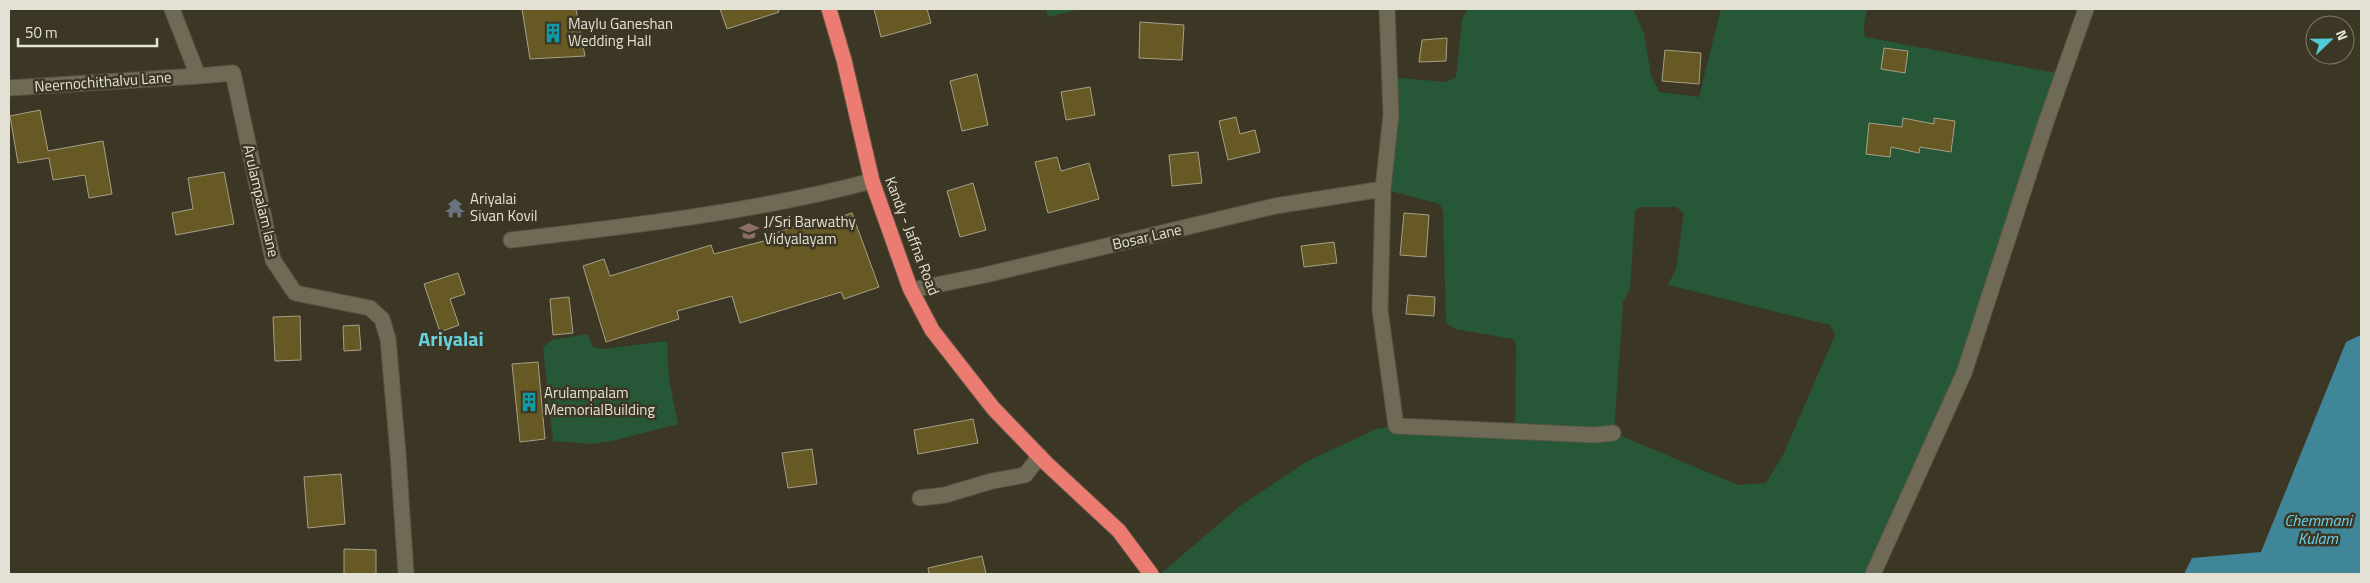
<svg xmlns="http://www.w3.org/2000/svg" width="2370" height="583" font-family="'Titillium Web',sans-serif">
<style>
.green{fill:#265737;fill-rule:evenodd}
.water{fill:#408699}
.building{fill:#675923;stroke:#a5a089}
.lines{fill:none;stroke-linecap:round;stroke-linejoin:round}
.street-casing{stroke:#595443;stroke-width:17}
.highway-casing{stroke:#595443;stroke-width:17}
.street{stroke:#6f6a55;stroke-width:15}
.highway{stroke:#ec7b72;stroke-width:15}
.labels{text-anchor:middle;stroke-width:5;stroke-linejoin:round;paint-order:stroke}
.poi-label{font-size:15px;fill:#e3e0d4;stroke:#3c3724;text-anchor:start}
.street-label{font-size:15px;fill:#e3e0d4;stroke:#3c3724}
.water-label{font-size:16px;font-style:italic;fill:#68d1ee;stroke:#3c3724}
.district-label{font-size:20px;font-weight:bold;fill:#66d1dd;stroke:#3c3724}
</style>
<rect width="100%" height="100%" fill="#3c3724"/>
<!-- green -->
<path class="green" d="M 1046,9 L 1081,9 L 1048,17 Z
M 1467,9 L 1633,9 L 1644,33 L 1651,75 L 1659,92 L 1699,97 L 1721,9 L 1867,9 L 1864,25 L 1865,37 L 2062,74 L 1964,373 L 1873,574 L 1160,574 L 1240,506 L 1306,462 L 1376,429 L 1396,426 L 1515,430 L 1516,344 L 1513,339 L 1455,329 L 1446,323 L 1443,212 L 1440,204 L 1383,189 L 1389,77 L 1447,82 L 1456,77 L 1462,20 ZM 1641,207 L 1676,207 L 1684,213 L 1676,269 L 1668,285 L 1830,325 L 1835,335 L 1783,455 L 1766,483 L 1738,485 L 1614,433 L 1623,302 L 1630,289 L 1635,210 Z
M 588,334 L 593,347 L 603,349 L 667,341 L 669,380 L 678,424 L 616,440 L 592,444 L 553,441 L 543,347 L 552,340 Z"/>
<!-- water -->
<path class="water" d="M 2361,335 L 2361,574 L 2184,574 L 2192,558 L 2261,552 L 2346,342 Z"/>
<!-- building -->
<path class="building" d="M 522,9 L 576,9 L 585,56 L 530,59 Z
M 720,9 L 778,9 L 779,12 L 727,29 Z
M 874,9 L 927,9 L 931,23 L 881,37 Z
M 1140,22 L 1184,25 L 1182,60 L 1139,58 Z
M 1447,38 L 1446,61 L 1419,62 L 1422,40 Z
M 1884,48 L 1908,51 L 1905,73 L 1881,69 Z
M 1665,50 L 1701,53 L 1699,84 L 1662,81 Z
M 977,74 L 988,125 L 962,131 L 950,81 Z
M 1090,87 L 1095,115 L 1066,120 L 1061,92 Z
M 40,110 L 48,151 L 103,141 L 112,194 L 89,198 L 85,175 L 53,180 L 49,158 L 18,163 L 10,116 Z
M 1236,117 L 1240,134 L 1255,130 L 1260,152 L 1228,160 L 1219,121 Z
M 1903,118 L 1934,124 L 1934,118 L 1955,121 L 1951,152 L 1920,147 L 1919,153 L 1891,147 L 1890,157 L 1866,154 L 1869,123 L 1902,127 Z
M 1198,152 L 1202,183 L 1172,186 L 1169,155 Z
M 1057,157 L 1061,171 L 1089,163 L 1099,199 L 1048,213 L 1035,162 Z
M 224,172 L 234,224 L 176,235 L 172,213 L 193,209 L 188,178 Z
M 973,183 L 986,230 L 960,237 L 947,191 Z
M 852,213 L 879,287 L 844,299 L 841,292 L 740,323 L 732,296 L 677,311 L 679,319 L 606,342 L 583,266 L 604,259 L 610,276 L 711,245 L 714,254 L 768,240 L 766,236 L 809,222 L 810,227 Z
M 1404,213 L 1429,215 L 1426,257 L 1400,255 Z
M 1334,242 L 1337,263 L 1304,267 L 1301,246 Z
M 458,273 L 465,294 L 450,299 L 459,325 L 440,332 L 424,284 Z
M 1408,295 L 1435,297 L 1434,316 L 1406,314 Z
M 569,297 L 573,333 L 553,335 L 550,299 Z
M 300,316 L 301,360 L 275,361 L 273,317 Z
M 359,325 L 361,350 L 344,351 L 343,326 Z
M 538,362 L 545,439 L 520,442 L 512,364 Z
M 973,419 L 978,443 L 918,454 L 914,430 Z
M 812,449 L 817,484 L 788,488 L 782,453 Z
M 341,474 L 345,524 L 308,528 L 304,477 Z
M 344,549 L 376,550 L 376,574 L 344,574 Z
M 982,556 L 986,574 L 929,574 L 928,568 Z"/>
<g class="lines">
<defs>
<path id="street" d="M 172,9 L 198,76 L 233,73 L 273,260 L 295,293 L 370,308 L 382,319 L 388,339 L 398,454 L 406,574
M 1387,9 L 1391,115 L 1383,189 L 1380,310 L 1396,426 L 1595,435 L 1613,433
M 9,88 L 198,76
M 511,240 C 632,226 754,212 872,181
M 912,290 L 985,275 L 1275,206 L 1383,189
M 920,498 L 945,495 L 992,481 L 1025,475 L 1040,456
M 1873,574 L 1964,373 L 2046,122 L 2086,9"/>
<path id="highway" d="M 829,9 L 844,60 L 872,181 L 910,288 L 932,330 L 993,408 L 1046,463 L 1119,531 L 1151,574"/>
</defs>
<!-- street casing -->
<use href="#street" class="street-casing"/>
<!-- highway casing -->
<use href="#highway" class="highway-casing"/>
<!-- street -->
<use href="#street" class="street"/>
<!-- highway -->
<use href="#highway" class="highway"/>
</g>
<!-- icons -->
<defs>
<symbol id="building-bare" viewBox="-9 -9 18 18"><path d="M-4-6H4V6H1V3H-1V6H-4ZM-2.5-4.3h1.7v1.8h-1.7ZM.8-4.3h1.7v1.8H.8ZM-2.5-1h1.7V.8h-1.7ZM.8-1h1.7V.8H.8Z" fill="#0f9aa8" stroke="#3c3724" stroke-width="2.5" paint-order="stroke"/></symbol>
<symbol id="temple-bare" viewBox="-9 -9 18 18"><path d="M0-6L5-2H3V0L6.5 2.5H4V6H1.5V3h-3V6H-4V2.5H-6.5L-3 0V-2H-5Z" fill="#6b7280" stroke="#3c3724" stroke-width="2.5" paint-order="stroke"/></symbol>
<symbol id="school-bare" viewBox="-9 -9 18 18"><path d="M0-5L7-2L0 1L-7-2ZM-4 1L0 2.5L4 1V4Q0 6-4 4Z" fill="#8d6e63" stroke="#3c3724" stroke-width="2.5" paint-order="stroke"/></symbol>
</defs>
<g fill-rule="evenodd">
<use href="#building-bare" x="539" y="19" width="28" height="28"/>
<use href="#temple-bare" x="441" y="194" width="28" height="28"/>
<use href="#school-bare" x="735" y="217" width="28" height="28"/>
<use href="#building-bare" x="515" y="388" width="28" height="28"/>
</g>
<g class="labels">
<!-- poi labels -->
<g class="poi-label">
<text x="568" y="29">Maylu Ganeshan<tspan x="568" dy="17">Wedding Hall</tspan></text>
<text x="470" y="204">Ariyalai<tspan x="470" dy="17">Sivan Kovil</tspan></text>
<text x="764" y="227">J/Sri Barwathy<tspan x="764" dy="17">Vidyalayam</tspan></text>
<text x="544" y="398">Arulampalam<tspan x="544" dy="17">MemorialBuilding</tspan></text>
</g>
<!-- street labels -->
<g class="street-label">
<text transform="translate(103 82) rotate(-4)" y="5">Neernochithalvu Lane</text>
<text transform="translate(261 201) rotate(77)" y="5">Arulampalam lane</text>
<text transform="translate(912 236) rotate(69)" y="5">Kandy - Jaffna Road</text>
<text transform="translate(1147 237) rotate(-13)" y="5">Bosar Lane</text>
</g>
<!-- water labels -->
<g class="water-label">
<text x="2318" y="526">Chemmani<tspan x="2318" dy="18">Kulam</tspan></text>
</g>
<!-- district labels -->
<g class="district-label">
<text x="451" y="346">Ariyalai</text>
</g>
</g>
<!-- border -->
<rect width="2370" height="583" fill="none" stroke="#e3e0d4" stroke-width="20"/>
<!-- north arrow -->
<g transform="translate(2330 40) rotate(68)"><circle r="24" fill="#3c3724" stroke="#7f7b6a"/>
<path d="M0-4L9 19L0 12L-9 19Z" fill="#52cbd8"/>
<text y="-8" font-size="14" font-weight="bold" text-anchor="middle" fill="#e3e0d4">N</text>
</g>
<!-- scale -->
<path d="M18 38v8h139v-8" fill="none" stroke="#e3e0d4" stroke-width="2.5"/>
<text x="25" y="38" font-size="15" fill="#e3e0d4" stroke="#3c3724" stroke-width="4" paint-order="stroke">50 m</text>
</svg>
